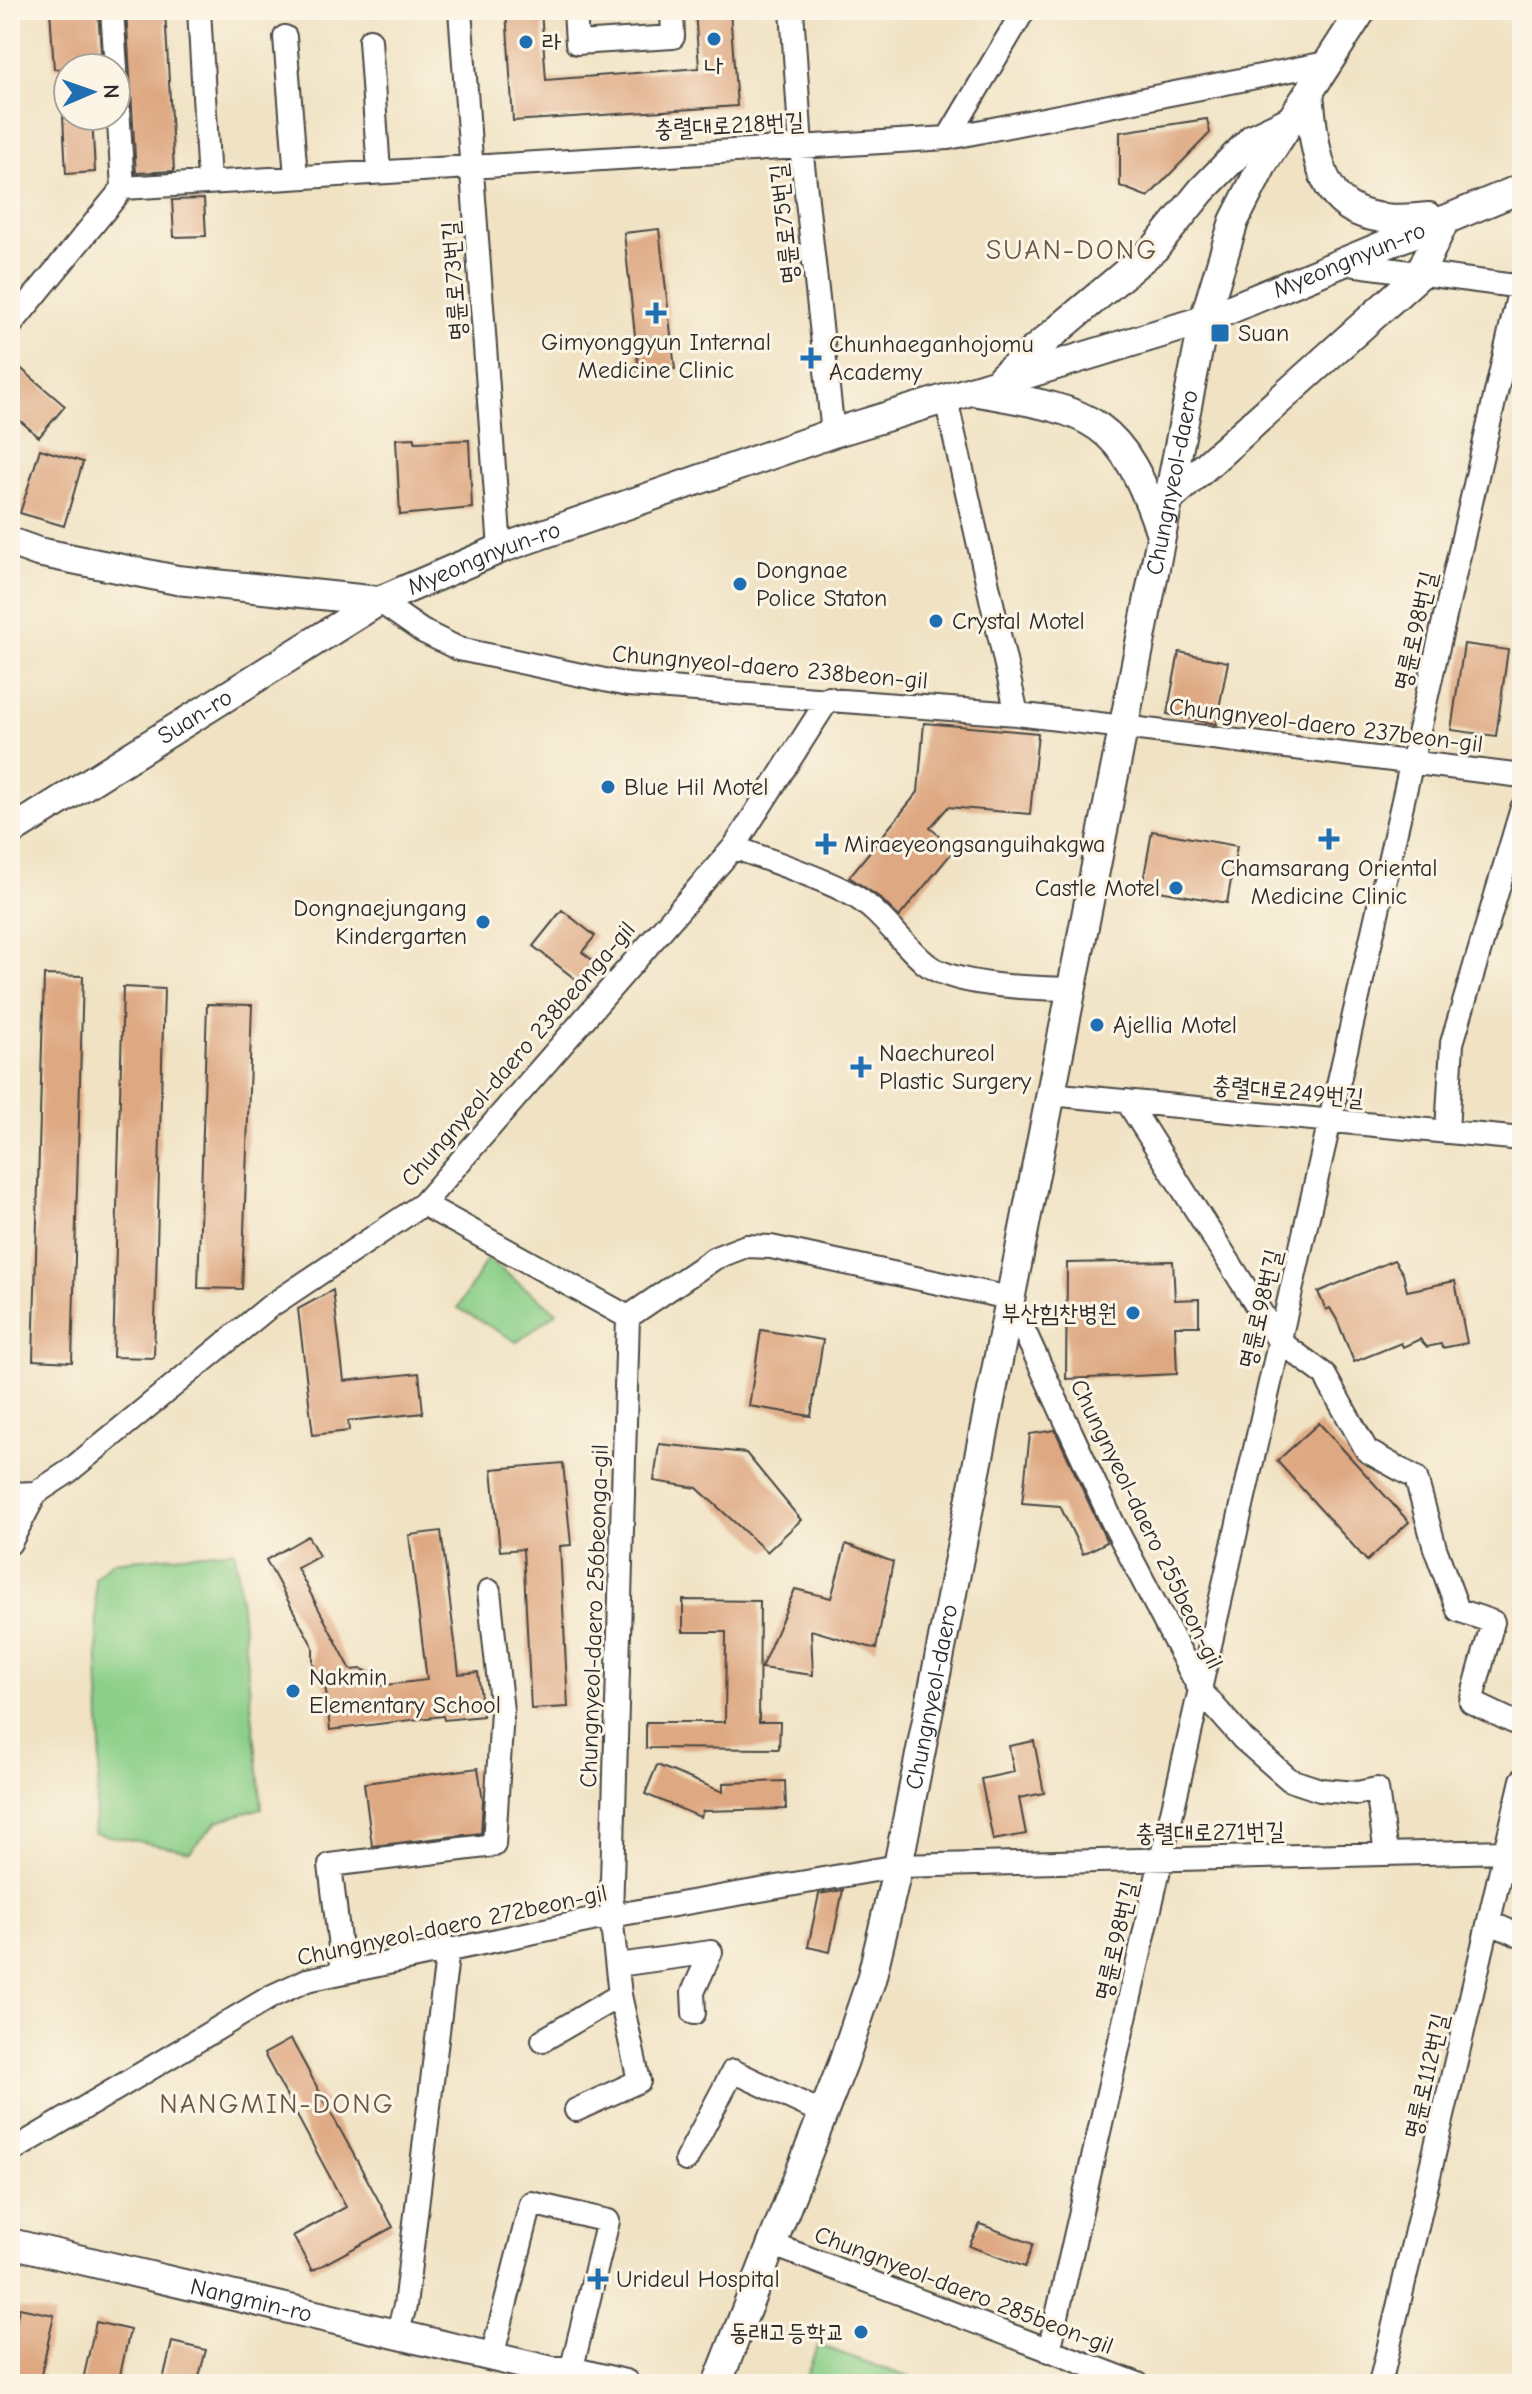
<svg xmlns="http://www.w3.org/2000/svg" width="1532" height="2394" font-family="'Comic Neue','Poor Story',sans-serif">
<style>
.green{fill:#8bcf88;stroke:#5b7d5a;stroke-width:2}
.building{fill:#dea882}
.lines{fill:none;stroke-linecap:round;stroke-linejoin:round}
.minor-casing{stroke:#494642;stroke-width:26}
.major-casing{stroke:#494642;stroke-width:32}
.minor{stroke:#fff;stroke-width:22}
.major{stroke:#fff;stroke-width:28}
.poi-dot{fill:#1f6fb2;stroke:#fcf5e5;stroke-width:3}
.labels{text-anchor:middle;stroke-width:6;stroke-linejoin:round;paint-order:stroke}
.poi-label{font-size:24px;fill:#2b2b2b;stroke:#fcf5e5;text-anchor:start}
.street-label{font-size:24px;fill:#2b2b2b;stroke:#fcf5e5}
.quarter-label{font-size:28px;letter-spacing:2px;fill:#6a5749;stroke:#fcf5e5}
</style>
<rect width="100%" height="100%" fill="#fcf5e5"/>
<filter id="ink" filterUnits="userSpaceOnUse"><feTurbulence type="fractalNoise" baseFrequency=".0125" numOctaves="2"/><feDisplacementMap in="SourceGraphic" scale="16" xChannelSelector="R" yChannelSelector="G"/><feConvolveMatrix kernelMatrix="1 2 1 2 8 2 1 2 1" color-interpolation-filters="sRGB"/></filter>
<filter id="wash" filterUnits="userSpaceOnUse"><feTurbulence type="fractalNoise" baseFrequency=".006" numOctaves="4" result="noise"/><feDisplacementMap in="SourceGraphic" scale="32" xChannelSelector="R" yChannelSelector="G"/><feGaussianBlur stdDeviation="1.8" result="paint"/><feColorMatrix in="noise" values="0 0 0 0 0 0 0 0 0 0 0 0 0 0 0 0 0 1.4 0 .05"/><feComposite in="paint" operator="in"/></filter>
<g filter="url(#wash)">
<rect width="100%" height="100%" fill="#f0e2c3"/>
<!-- green -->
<path class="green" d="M 487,1259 L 557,1312 L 517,1342 L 458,1308 Z
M 235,1550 L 262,1808 L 217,1821 L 190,1851 L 94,1833 L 101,1749 L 95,1578 L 111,1562 Z
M 818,2345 L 928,2384 L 803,2384 Z"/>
<g id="blocks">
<!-- building -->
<path class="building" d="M 50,10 L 98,10 L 102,66 L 54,69 Z
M 126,10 L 165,10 L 174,171 L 136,173 Z
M 506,10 L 541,10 L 546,80 L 699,68 L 695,10 L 730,10 L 737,106 L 513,121 Z
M 63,116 L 92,116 L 95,172 L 66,174 Z
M 1207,119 L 1210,133 L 1148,197 L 1120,186 L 1120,132 Z
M 204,199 L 206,236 L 174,237 L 172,200 Z
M 659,229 L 675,369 L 639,373 L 624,233 Z
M 10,359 L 65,406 L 39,437 L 10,412 Z
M 415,438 L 415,442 L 469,440 L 472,508 L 400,515 L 396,439 Z
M 40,449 L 83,462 L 64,526 L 20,513 Z
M 1464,644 L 1508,650 L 1496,736 L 1451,730 Z
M 1179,652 L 1228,662 L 1216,724 L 1167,714 Z
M 924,723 L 1038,733 L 1030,814 L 948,807 L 930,828 L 955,849 L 899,917 L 879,897 L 849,877 L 918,792 Z
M 1152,831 L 1237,846 L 1227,903 L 1142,888 Z
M 562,910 L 595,936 L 582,952 L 595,962 L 579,982 L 533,946 Z
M 44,975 L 83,976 L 72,1362 L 33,1360 Z
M 123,987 L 164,989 L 154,1358 L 113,1357 Z
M 207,1004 L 252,1005 L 242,1289 L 198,1288 Z
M 1394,1260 L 1403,1274 L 1407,1291 L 1455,1281 L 1467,1343 L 1442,1348 L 1441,1344 L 1427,1347 L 1420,1339 L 1403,1347 L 1401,1343 L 1354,1362 L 1337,1320 L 1330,1308 L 1326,1310 L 1318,1292 Z
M 1173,1261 L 1175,1300 L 1199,1299 L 1199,1326 L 1175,1326 L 1177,1374 L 1066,1379 L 1067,1263 Z
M 333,1290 L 344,1381 L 419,1373 L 423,1413 L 348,1421 L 349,1431 L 313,1435 L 298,1309 Z
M 761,1330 L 823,1340 L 811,1416 L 749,1406 Z
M 1319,1423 L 1409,1522 L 1367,1561 L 1277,1461 Z
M 1055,1430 L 1107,1542 L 1083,1554 L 1060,1506 L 1022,1503 L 1030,1434 Z
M 659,1444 L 746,1453 L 801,1520 L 767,1552 L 697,1488 L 654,1481 Z
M 563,1463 L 571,1545 L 560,1546 L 568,1707 L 531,1709 L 523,1549 L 500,1551 L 492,1469 Z
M 441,1531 L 459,1674 L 478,1672 L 483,1716 L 444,1720 L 443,1716 L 330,1730 L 326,1691 L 313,1664 L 313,1647 L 266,1560 L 308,1536 L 319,1556 L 297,1568 L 351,1670 L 362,1669 L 370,1673 L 378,1686 L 427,1680 L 409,1535 Z
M 846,1544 L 893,1562 L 876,1649 L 811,1630 L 813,1675 L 761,1668 L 795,1589 L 831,1598 Z
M 683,1600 L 760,1601 L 759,1722 L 780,1722 L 779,1749 L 646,1748 L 646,1722 L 725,1722 L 726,1632 L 683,1632 Z
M 1034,1741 L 1044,1793 L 1019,1798 L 1026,1834 L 993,1840 L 981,1779 L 1014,1772 L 1009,1746 Z
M 657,1765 L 723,1792 L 723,1783 L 785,1781 L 786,1809 L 703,1811 L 700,1817 L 645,1794 Z
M 478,1768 L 483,1800 L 481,1833 L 372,1846 L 364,1783 Z
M 843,1890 L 830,1952 L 808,1947 L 819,1894 Z
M 291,2039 L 393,2227 L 312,2271 L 293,2236 L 346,2207 L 264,2054 Z
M 980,2224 L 1033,2244 L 1025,2267 L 969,2246 Z
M 19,2308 L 54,2315 L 39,2384 L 10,2384 L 10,2350 Z
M 96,2322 L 130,2330 L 118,2384 L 82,2384 Z
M 172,2342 L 206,2350 L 197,2384 L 162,2384 Z"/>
</g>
</g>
<g filter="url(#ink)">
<use href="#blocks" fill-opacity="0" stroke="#494642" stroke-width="2"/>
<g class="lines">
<defs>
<path id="minor" d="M 112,10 L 116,68
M 199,10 L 209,182
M 460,10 L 500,549
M 575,10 L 577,43 L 673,37 L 672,10
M 792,10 L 801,147 L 833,433
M 285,37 L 296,177
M 370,40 L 379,172
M 948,138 L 1024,10
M 123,188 L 948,138 L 1331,62
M 1342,263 L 1522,287
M 10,326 L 123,188 L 116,74
M 946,399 L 1017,714
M 379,601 L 422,631 L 459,649 L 628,685 L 1017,714 L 1522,776
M 734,847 C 772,862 813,874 849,893 C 880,909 899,941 925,963 C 954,987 1033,988 1069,989
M 1050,1094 L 1522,1139
M 1127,1101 L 1279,1341 L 1324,1374 L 1367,1451 L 1416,1478 L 1435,1548 L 1458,1610 L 1493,1622 L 1471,1702 L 1522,1726
M 1447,1132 L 1452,1043 L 1522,808
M 423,1204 L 628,1317 L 715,1258 L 746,1246 L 771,1247 L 1009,1298 L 1112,1521 L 1200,1690 L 1243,1739 L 1290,1780 L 1320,1790 L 1357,1793 L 1377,1789 L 1386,1854
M 10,1494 L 36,1493
M 10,1543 L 36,1493 L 68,1472 L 269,1307 L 423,1204 L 734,847 L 829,698
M 1489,1922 L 1522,1937
M 618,1965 L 711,1952 L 693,1992 L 694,2013
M 343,1972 L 330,1865 L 494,1845 L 502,1711 L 489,1591
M 543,2040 L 620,1995
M 576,2110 L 639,2081 L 620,1995 L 611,1916 L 628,1317
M 10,2152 L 272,1996 L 307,1980 L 611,1916 L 898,1866 L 1506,1851 L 1522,1855
M 686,2160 L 733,2071 L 823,2113
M 771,2244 L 1138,2384
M 397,2334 L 405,2306 L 448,1948
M 1049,2351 L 1522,279
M 492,2357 L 531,2203 L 608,2221 L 571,2371
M 1380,2384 L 1522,1780"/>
<g id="major">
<path d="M 1309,93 C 1317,182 1327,229 1429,217"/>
<path d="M 1002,377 L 1155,248 L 1202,190 L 1253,138 L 1291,120"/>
<path d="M 978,392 C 1093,412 1121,416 1161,534"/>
<path d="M 1168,500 L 1419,275 L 1445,220"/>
<path id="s1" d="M 10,542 L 38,552 L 177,580 L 379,601 L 500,549 L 833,433 L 1204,320 L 1522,188"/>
<path id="s2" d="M 10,832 L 379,601"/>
<path id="s3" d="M 10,2243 L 552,2371 L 571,2371 L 625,2384"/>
<path id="s4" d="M 717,2384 L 843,2063 L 871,1980 L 898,1866 L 1204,320 L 1234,221 L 1264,162 L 1362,10"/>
</g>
</defs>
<!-- minor casing -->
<use href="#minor" class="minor-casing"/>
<!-- major casing -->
<use href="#major" class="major-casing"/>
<!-- minor -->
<use href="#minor" class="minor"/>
<!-- major -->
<use href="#major" class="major"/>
</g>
</g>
<!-- markers -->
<g class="poi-dot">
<circle cx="714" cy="39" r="8"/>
<circle cx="526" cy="42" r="8"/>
<path d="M652 301h8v8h8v8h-8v8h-8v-8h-8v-8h8z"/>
<rect x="1210" y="323" width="20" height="20" rx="4"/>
<path d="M807 346h8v8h8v8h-8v8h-8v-8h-8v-8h8z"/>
<circle cx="740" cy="584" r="8"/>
<circle cx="936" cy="621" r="8"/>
<circle cx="608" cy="787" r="8"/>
<path d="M1325 827h8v8h8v8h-8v8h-8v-8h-8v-8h8z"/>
<path d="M822 832h8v8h8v8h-8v8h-8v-8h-8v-8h8z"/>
<circle cx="1176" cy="888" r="8"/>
<circle cx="483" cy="922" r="8"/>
<circle cx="1097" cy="1025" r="8"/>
<path d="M857 1055h8v8h8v8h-8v8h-8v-8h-8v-8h8z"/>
<circle cx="1133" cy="1313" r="8"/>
<circle cx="293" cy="1691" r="8"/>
<path d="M594 2267h8v8h8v8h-8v8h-8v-8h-8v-8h8z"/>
<circle cx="861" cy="2332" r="8"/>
</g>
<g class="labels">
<!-- poi labels -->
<g class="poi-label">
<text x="542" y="50">라</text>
<text x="714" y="74" text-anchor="middle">나</text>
<text x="1238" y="341">Suan</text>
<text x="656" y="350" text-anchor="middle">Gimyonggyun Internal<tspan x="656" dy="28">Medicine Clinic</tspan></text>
<text x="829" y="352">Chunhaeganhojomu<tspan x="829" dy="28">Academy</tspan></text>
<text x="756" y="578">Dongnae<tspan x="756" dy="28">Police Staton</tspan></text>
<text x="952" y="629">Crystal Motel</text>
<text x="624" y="795">Blue Hil Motel</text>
<text x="844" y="852">Miraeyeongsanguihakgwa</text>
<text x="1329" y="876" text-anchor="middle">Chamsarang Oriental<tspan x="1329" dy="28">Medicine Clinic</tspan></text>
<text x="1160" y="896" text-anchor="end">Castle Motel</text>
<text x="467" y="916" text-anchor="end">Dongnaejungang<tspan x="467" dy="28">Kindergarten</tspan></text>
<text x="1113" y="1033">Ajellia Motel</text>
<text x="879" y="1061">Naechureol<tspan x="879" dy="28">Plastic Surgery</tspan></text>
<text x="1117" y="1321" text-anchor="end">부산힘찬병원</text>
<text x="309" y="1685">Nakmin<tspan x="309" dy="28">Elementary School</tspan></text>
<text x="616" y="2287">Urideul Hospital</text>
<text x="845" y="2340" text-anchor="end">동래고등학교</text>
</g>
<!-- street labels -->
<g class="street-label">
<text transform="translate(729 125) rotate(-3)" y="8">충렬대로218번길</text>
<text transform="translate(784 224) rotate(-96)" y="8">명륜로75번길</text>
<text dy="8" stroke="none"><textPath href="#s1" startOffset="1404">Myeongnyun-ro</textPath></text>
<text transform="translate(454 281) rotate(-94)" y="8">명륜로73번길</text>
<text dy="8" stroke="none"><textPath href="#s4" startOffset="1960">Chungnyeol-daero</textPath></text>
<text dy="8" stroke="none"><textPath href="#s1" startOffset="488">Myeongnyun-ro</textPath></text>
<text transform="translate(1415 631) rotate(-77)" y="8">명륜로98번길</text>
<text transform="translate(770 667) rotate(5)" y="8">Chungnyeol-daero 238beon-gil</text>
<text dy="8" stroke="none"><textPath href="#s2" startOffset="218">Suan-ro</textPath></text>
<text transform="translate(1326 725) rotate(7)" y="8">Chungnyeol-daero 237beon-gil</text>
<text transform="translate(518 1054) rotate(-49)" y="8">Chungnyeol-daero 238beonga-gil</text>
<text transform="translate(1288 1091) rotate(5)" y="8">충렬대로249번길</text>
<text transform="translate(1260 1309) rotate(-77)" y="8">명륜로98번길</text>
<text transform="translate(1147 1524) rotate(64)" y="8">Chungnyeol-daero 255beon-gil</text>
<text transform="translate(594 1616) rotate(-88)" y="8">Chungnyeol-daero 256beonga-gil</text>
<text dy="8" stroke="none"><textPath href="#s4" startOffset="722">Chungnyeol-daero</textPath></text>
<text transform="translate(1210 1832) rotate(-1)" y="8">충렬대로271번길</text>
<text transform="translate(452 1925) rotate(-12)" y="8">Chungnyeol-daero 272beon-gil</text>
<text transform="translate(1116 1941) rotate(-77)" y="8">명륜로98번길</text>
<text transform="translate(1426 2076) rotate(-77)" y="8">명륜로112번길</text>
<text transform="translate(964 2290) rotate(21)" y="8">Chungnyeol-daero 285beon-gil</text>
<text dy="8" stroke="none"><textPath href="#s3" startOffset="248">Nangmin-ro</textPath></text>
</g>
<!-- quarter labels -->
<g class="quarter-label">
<text x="1072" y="259">SUAN-DONG</text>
<text x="277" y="2113">NANGMIN-DONG</text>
</g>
</g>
<!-- margin -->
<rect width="1532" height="2394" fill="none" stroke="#fcf5e5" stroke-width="40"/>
<!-- north arrow -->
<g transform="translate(92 92) rotate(88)"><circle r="38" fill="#fcf5e5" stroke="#a8a49b" stroke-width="2"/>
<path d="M0-6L14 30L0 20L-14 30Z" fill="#1f6fb2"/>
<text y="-12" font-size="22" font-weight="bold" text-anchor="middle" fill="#2b2b2b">N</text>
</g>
</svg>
